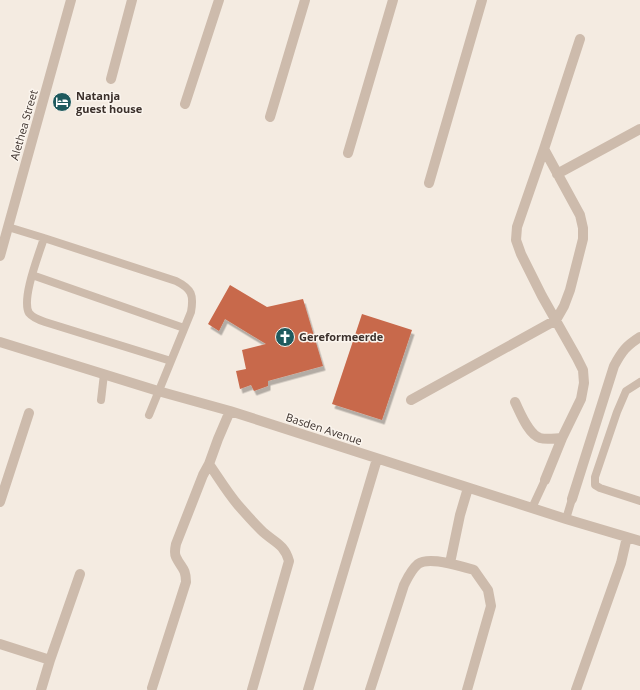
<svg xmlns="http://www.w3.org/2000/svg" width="640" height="690" font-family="'Open Sans',sans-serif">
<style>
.building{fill:#c8694b;filter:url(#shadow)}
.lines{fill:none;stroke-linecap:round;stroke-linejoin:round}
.lane{stroke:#cdbbac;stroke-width:8}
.street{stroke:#cdbbac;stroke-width:10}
.labels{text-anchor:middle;stroke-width:3;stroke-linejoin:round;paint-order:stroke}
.poi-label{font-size:11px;font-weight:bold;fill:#3b302b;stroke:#fbf5ee;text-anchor:start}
.street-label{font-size:11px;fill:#3b302b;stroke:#fbf5ee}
</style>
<defs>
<filter id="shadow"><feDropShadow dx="2.5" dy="4.5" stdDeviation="0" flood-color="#0004"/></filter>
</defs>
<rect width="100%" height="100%" fill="#f4ebe1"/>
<!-- building -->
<path class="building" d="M 230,285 L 267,307 L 303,299 L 323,366 L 268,381 L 268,386 L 254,391 L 251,385 L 240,389 L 236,371 L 246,369 L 242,350 L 266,344 L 225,319 L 219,331 L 208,324 Z
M 362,314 L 412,330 L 382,420 L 332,404 Z"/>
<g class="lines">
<!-- lane -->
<path class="lane" d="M 8,227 L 44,238 L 176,281 C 192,289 194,295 191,312 L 149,415
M 44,238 C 39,254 21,299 29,313 C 33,318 39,320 45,322 L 171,361
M 32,275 L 184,328
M 640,382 L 626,391 L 617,412 L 595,477 L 595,485 L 600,488 L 640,501
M 101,400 L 104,374
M 532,508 L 545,480
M 566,519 L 572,499"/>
<!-- street -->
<path class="street" d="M 111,79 L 132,0
M 185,104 L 219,0
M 270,117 L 305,0
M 348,153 L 393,0
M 557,174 L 640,129
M 429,183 L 482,0
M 0,256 L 71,0
M 0,342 L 158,391 L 230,411 L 566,519 L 640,541
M 411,400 L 556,320 L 564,306 L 570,290 L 583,239 L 583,228 L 580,215 L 544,149
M 515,402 C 520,412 528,434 540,438 C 547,440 556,438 562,438
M 209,464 C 218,477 227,492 238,505 C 245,513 253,522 261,530 C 273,542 284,543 289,561 L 252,690
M 545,480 L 562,438 L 581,399 L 584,383 L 583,370 L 577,358 L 542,296 L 521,254 L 516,240 L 517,227 L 544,149 L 580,39
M 572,499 L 614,366 C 622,351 626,346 640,337
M 0,502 L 29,413
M 450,563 L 460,515 L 468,488
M 0,644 L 50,660
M 152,688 L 186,582 C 186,568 181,568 176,557 C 174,553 175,549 176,544 L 203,475 L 209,464 L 218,439 L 230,411
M 41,690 L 50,660 L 80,574
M 308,690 L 377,459
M 370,690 L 404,585 C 408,577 411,570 418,564 C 429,556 461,566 474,570 L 488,590 L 491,606 L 467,690
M 576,690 L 621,563 L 627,537"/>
</g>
<!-- icons -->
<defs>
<symbol id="hotel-disc" viewBox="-11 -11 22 22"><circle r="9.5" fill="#1f5a5e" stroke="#fbf5ee"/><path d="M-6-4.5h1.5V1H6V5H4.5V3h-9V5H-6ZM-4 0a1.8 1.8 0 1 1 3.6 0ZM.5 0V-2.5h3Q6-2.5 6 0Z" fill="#fff"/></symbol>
<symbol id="church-disc" viewBox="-11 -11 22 22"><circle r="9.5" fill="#1f5a5e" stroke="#fbf5ee"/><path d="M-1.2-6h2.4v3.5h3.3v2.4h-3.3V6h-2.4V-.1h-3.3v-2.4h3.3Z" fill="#fff"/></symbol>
</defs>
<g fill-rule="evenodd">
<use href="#hotel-disc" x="51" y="91" width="22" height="22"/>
<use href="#church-disc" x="274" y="326" width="22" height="22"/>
</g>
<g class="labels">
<!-- poi labels -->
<g class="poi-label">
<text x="76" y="100">Natanja<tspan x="76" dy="13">guest house</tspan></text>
<text x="299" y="341">Gereformeerde</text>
</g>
<!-- street labels -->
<g class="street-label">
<text transform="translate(24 125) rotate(-74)" y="4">Alethea Street</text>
<text transform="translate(324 429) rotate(18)" y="4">Basden Avenue</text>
</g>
</g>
</svg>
